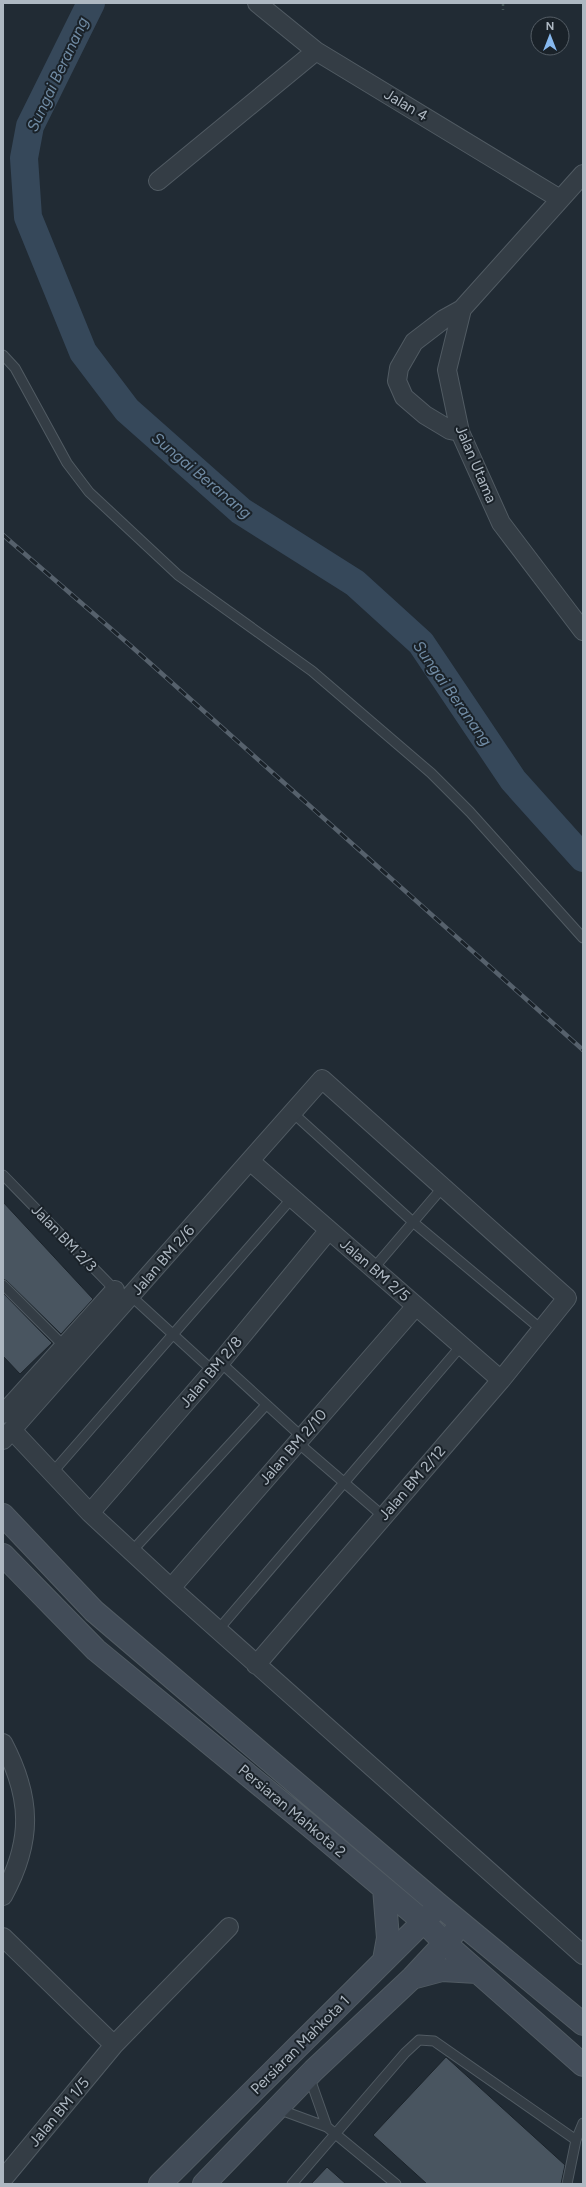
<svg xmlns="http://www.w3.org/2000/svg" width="586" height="2187" font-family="Figtree,sans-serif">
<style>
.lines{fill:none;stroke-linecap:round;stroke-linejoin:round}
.river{stroke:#36485a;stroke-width:28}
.building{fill:#495560;stroke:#1c242b}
.service-casing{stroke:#515b63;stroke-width:11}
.minor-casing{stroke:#515b63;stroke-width:20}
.secondary-casing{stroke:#515b63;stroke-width:24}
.path{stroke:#425455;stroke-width:2.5;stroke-dasharray:3 3;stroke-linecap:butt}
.service{stroke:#343d45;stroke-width:9}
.minor{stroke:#343d45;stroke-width:18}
.secondary{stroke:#424c58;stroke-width:22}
.rail-casing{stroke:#56616c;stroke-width:4.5}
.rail{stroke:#1a2229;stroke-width:3;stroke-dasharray:9;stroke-linecap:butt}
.labels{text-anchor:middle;stroke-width:4;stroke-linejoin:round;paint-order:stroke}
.street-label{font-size:15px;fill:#aeb8c2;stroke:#1a2229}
.water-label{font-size:16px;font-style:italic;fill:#708ba4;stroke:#1a2229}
</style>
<rect width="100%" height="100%" fill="#212b34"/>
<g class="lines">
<!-- river -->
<path class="river" d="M 91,3 L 30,126 L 24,158 L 28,217 L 83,352 L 127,410 L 241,511 L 355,583 L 421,643 L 513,780 L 583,858"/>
</g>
<!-- building -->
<path class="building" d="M 3,1202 L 93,1299 L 61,1334 L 7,1281 L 3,1279 Z
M 3,1293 L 52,1343 L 20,1374 L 3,1356 Z
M 446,2057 L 565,2165 L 561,2184 L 427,2184 L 373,2135 Z
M 327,2167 L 346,2184 L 311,2184 Z"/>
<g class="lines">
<defs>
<path id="service" d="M 3,355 L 15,368 L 67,463 L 89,492 L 178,575 L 312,671 L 431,773 L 470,812 L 583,938
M 293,1113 L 413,1222 L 542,1330
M 3,1175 L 116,1291
M 373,1269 L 443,1187
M 3,1285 L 64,1346
M 131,1296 L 213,1371
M 220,1362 L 302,1437
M 297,1442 L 383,1516
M 52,1473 L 292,1198
M 132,1551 L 266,1405
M 218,1630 L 461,1346
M 309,2076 L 327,2127
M 278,2109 L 327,2127 L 396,2184
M 292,2184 L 405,2053 L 419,2040 L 434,2041 L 576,2140
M 567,2184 L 576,2140 L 583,2123"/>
<path id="minor" d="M 257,3 L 316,51 L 560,199
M 583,174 L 462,309 L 447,370 L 460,432 L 501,523 L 583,631
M 158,181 L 316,51
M 460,432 L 450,430 L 425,415 L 404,397 L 397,381 L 399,368 L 414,342 L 444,319 L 462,309
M 250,1161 L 501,1380
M 3,1414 L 115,1290
M 12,1430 L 90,1513 L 171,1588 L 583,1955
M 3,1440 L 322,1079 L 567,1298 L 501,1380 L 256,1665
M 90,1513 L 213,1371 L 329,1230
M 171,1588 L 416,1306
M 3,1743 C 32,1798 33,1841 3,1896
M 3,1937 L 114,2045
M 3,2179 L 114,2045 L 229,1927"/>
<path id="secondary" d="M 3,1515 L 94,1611 L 439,1905 L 583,2024
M 3,1555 L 96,1650 L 310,1826 L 424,1922 L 446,1944 L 583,2065
M 384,1888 L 388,1938 L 384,1960
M 412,1978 L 442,1970 L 477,1972
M 160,2184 L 434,1911
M 204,2184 L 314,2070 L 412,1978 L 454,1933"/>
</defs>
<!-- service casing -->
<use href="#service" class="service-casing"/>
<!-- minor casing -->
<use href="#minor" class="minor-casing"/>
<!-- secondary casing -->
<use href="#secondary" class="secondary-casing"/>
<!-- path -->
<path class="path" d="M 503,3 L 503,10"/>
<!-- service -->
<use href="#service" class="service"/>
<!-- minor -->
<use href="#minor" class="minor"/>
<!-- secondary -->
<use href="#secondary" class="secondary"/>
<defs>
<path id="rail" d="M 3,535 L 132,647 L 583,1050"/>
</defs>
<!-- rail casing -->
<use href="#rail" class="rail-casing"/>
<!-- rail -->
<use href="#rail" class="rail"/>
</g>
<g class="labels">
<!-- street labels -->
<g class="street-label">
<text transform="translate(406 105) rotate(31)" y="5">Jalan 4</text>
<text transform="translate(476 464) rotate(67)" y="5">Jalan Utama</text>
<text transform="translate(64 1238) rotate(46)" y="5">Jalan BM 2/3</text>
<text transform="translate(163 1260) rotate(-49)" y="5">Jalan BM 2/6</text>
<text transform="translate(375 1270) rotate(41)" y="5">Jalan BM 2/5</text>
<text transform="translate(211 1372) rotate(-50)" y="5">Jalan BM 2/8</text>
<text transform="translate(293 1447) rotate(-49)" y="5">Jalan BM 2/10</text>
<text transform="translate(412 1483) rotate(-49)" y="5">Jalan BM 2/12</text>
<text transform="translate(292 1811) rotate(40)" y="5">Persiaran Mahkota 2</text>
<text transform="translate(300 2045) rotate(-45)" y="5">Persiaran Mahkota 1</text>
<text transform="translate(59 2112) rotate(-50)" y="5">Jalan BM 1/5</text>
</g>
<!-- water labels -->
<g class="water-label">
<text transform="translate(57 74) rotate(-65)" y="6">Sungai Beranang</text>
<text transform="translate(202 475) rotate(40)" y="6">Sungai Beranang</text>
<text transform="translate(453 693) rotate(55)" y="6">Sungai Beranang</text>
</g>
</g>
<!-- border -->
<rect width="586" height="2187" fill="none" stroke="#aeb8c2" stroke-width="8"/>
<!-- north arrow -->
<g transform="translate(550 36)"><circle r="19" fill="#1a2229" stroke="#555e66"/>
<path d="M0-3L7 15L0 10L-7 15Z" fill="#87b8ee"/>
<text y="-6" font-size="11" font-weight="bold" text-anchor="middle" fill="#aeb8c2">N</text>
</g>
</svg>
